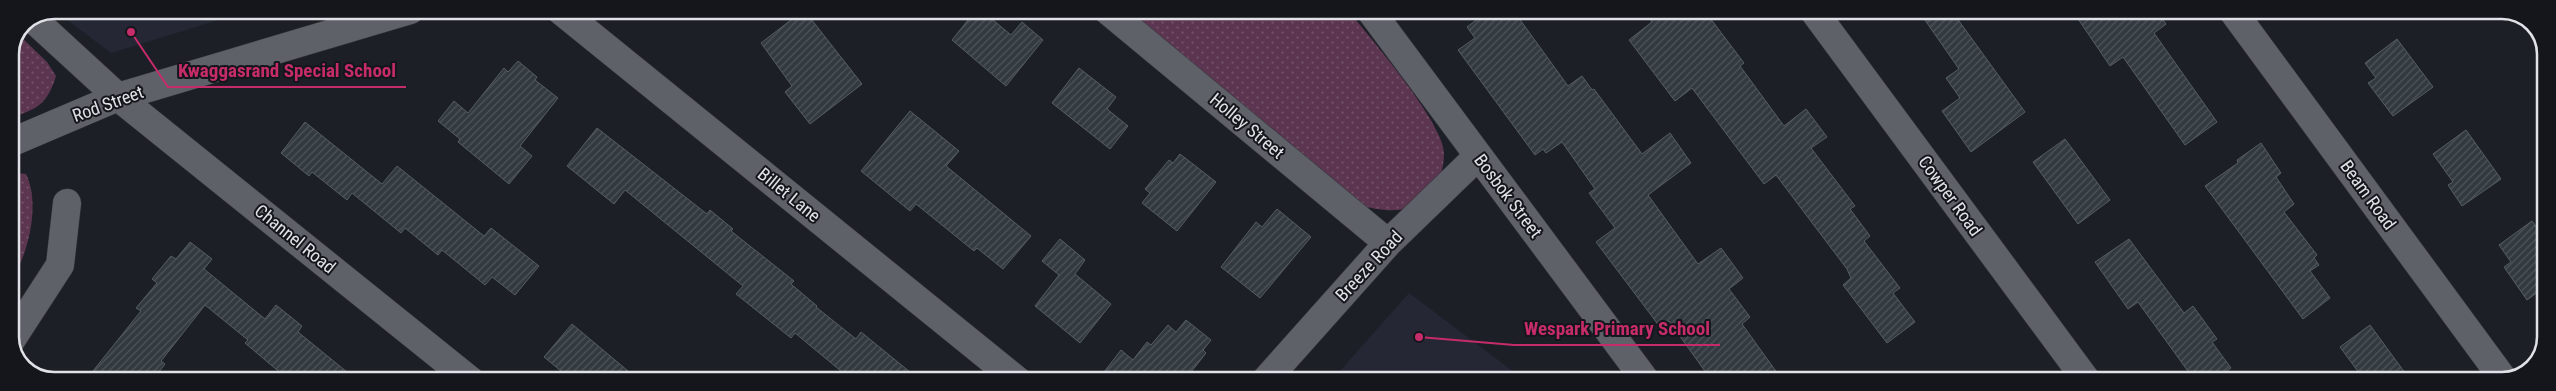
<svg xmlns="http://www.w3.org/2000/svg" width="2556" height="391" font-family="'Roboto Condensed',sans-serif">
<style>
.built{fill:#252734}
.grass{fill:url(#grass-dots)}
.building{fill:url(#building-hatch);stroke:#555d63}
.lines{fill:none;stroke-linecap:round;stroke-linejoin:round}
.minor-casing{stroke:#38393f;stroke-width:29}
.minor{stroke:#5f6169;stroke-width:28}
.labels{text-anchor:middle;stroke-width:4;stroke-linejoin:round;paint-order:stroke}
.street-label{font-size:18px;fill:#e1e2e7;stroke:#14161c}
.rim{fill:none;stroke:#e1e2e7;stroke-width:2.5}
.leader{fill:none;stroke:#c52c69;stroke-width:2}
.callout-dot{fill:#c52c69;stroke:#14161c;stroke-width:2}
.callout-label{font-size:19px;text-anchor:middle;font-weight:bold;fill:#c52c69;stroke:#14161c;stroke-width:4;stroke-linejoin:round;paint-order:stroke}
</style>
<defs>
<pattern id="grass-dots" width="8" height="8" patternUnits="userSpaceOnUse" patternTransform="scale(1.25)"><rect width="8" height="8" fill="#5c3650"/><path d="M2 2h.1M6 6h.1" fill="none" stroke="#735369" stroke-width="1.8" stroke-linecap="round"/></pattern>
<pattern id="building-hatch" width="6" height="6" patternUnits="userSpaceOnUse" patternTransform="scale(1.25)"><rect width="6" height="6" fill="#32393f"/><path d="M-1 1l2-2M0 6l6-6M5 7l2-2" fill="none" stroke="#4f555b"/></pattern>
</defs>
<rect width="100%" height="100%" fill="#1d1f26"/>
<!-- built -->
<path class="built" d="M 54,10 L 251,10 L 111,53 Z
M 1409,293 L 1526,381 L 1331,381 Z"/>
<!-- grass -->
<path class="grass" d="M 1120,10 L 1348,10 C 1370,38 1445,124 1444,154 C 1444,168 1439,183 1429,192 C 1405,217 1388,211 1356,205 Z
M 18,34 L 47,62 L 56,76 C 47,105 37,109 10,118 L 10,54 Z
M 16,173 L 26,174 C 41,204 28,256 10,283 L 10,176 Z"/>
<!-- building -->
<path class="building" d="M 804,10 L 862,84 L 810,124 L 785,92 L 792,86 L 761,43 Z
M 976,10 L 981,10 L 1011,35 L 1022,22 L 1043,40 L 1006,86 L 952,40 Z
M 1490,10 L 1513,10 L 1568,86 L 1582,76 L 1592,90 L 1594,89 L 1642,154 L 1670,133 L 1691,163 L 1648,195 L 1698,264 L 1721,248 L 1743,278 L 1729,289 L 1750,317 L 1742,324 L 1783,381 L 1712,381 L 1669,321 L 1660,327 L 1596,242 L 1615,228 L 1589,193 L 1595,189 L 1562,142 L 1546,153 L 1543,149 L 1535,155 L 1458,50 L 1475,38 L 1467,27 Z
M 1643,10 L 1704,10 L 1744,63 L 1740,66 L 1784,126 L 1806,109 L 1827,137 L 1811,148 L 1855,206 L 1850,209 L 1870,236 L 1864,241 L 1900,288 L 1893,293 L 1915,322 L 1887,343 L 1843,285 L 1851,278 L 1847,269 L 1776,175 L 1764,184 L 1692,88 L 1675,101 L 1629,40 L 1652,22 Z
M 1918,10 L 1951,10 L 2025,112 L 1971,152 L 1942,111 L 1960,98 L 1946,78 L 1959,69 Z
M 2072,10 L 2156,10 L 2166,24 L 2154,33 L 2217,122 L 2185,145 L 2123,57 L 2110,66 Z
M 2397,39 L 2433,87 L 2393,116 L 2368,83 L 2376,78 L 2365,63 Z
M 518,61 L 537,77 L 535,80 L 558,98 L 520,146 L 532,156 L 509,184 L 458,142 L 460,139 L 438,121 L 454,101 L 468,113 L 504,68 L 508,72 Z
M 1079,68 L 1116,97 L 1107,109 L 1128,126 L 1110,149 L 1052,103 Z
M 910,111 L 959,151 L 946,166 L 1031,236 L 1003,269 L 977,248 L 974,251 L 916,204 L 910,211 L 861,171 Z
M 305,122 L 382,184 L 397,166 L 484,236 L 491,228 L 539,266 L 515,295 L 492,277 L 485,285 L 442,250 L 438,255 L 405,228 L 401,233 L 352,193 L 347,200 L 312,172 L 309,176 L 281,153 Z
M 597,128 L 707,214 L 710,210 L 733,229 L 731,231 L 794,281 L 791,284 L 817,306 L 816,307 L 856,339 L 861,332 L 921,381 L 853,381 L 795,333 L 791,338 L 736,294 L 743,286 L 625,190 L 614,204 L 567,166 Z
M 2466,130 L 2501,179 L 2462,206 L 2448,185 L 2453,182 L 2433,154 Z
M 2065,139 L 2110,200 L 2078,224 L 2033,162 Z
M 2261,143 L 2281,173 L 2276,177 L 2294,204 L 2284,212 L 2317,255 L 2314,258 L 2319,265 L 2310,271 L 2330,298 L 2303,319 L 2205,186 L 2238,163 L 2237,160 Z
M 1180,154 L 1216,182 L 1177,231 L 1142,203 L 1150,193 L 1145,189 L 1169,160 L 1173,163 Z
M 1277,209 L 1311,237 L 1260,298 L 1221,267 L 1256,222 L 1262,227 Z
M 2532,221 L 2546,240 L 2546,286 L 2527,300 L 2504,267 L 2511,262 L 2499,245 Z
M 1060,239 L 1085,260 L 1075,274 L 1111,304 L 1080,343 L 1035,306 L 1059,275 L 1042,261 Z
M 2129,239 L 2184,313 L 2193,306 L 2217,339 L 2212,342 L 2231,368 L 2214,381 L 2195,381 L 2138,302 L 2128,309 L 2095,262 Z
M 190,242 L 212,259 L 204,269 L 265,319 L 276,305 L 302,326 L 298,332 L 358,381 L 290,381 L 245,343 L 248,340 L 205,305 L 161,361 L 165,364 L 152,381 L 85,381 L 141,311 L 136,308 L 157,283 L 152,279 L 171,256 L 176,259 Z
M 1186,320 L 1211,340 L 1203,350 L 1206,353 L 1184,381 L 1097,381 L 1121,350 L 1133,360 L 1147,342 L 1151,345 L 1168,325 L 1176,332 Z
M 572,324 L 640,381 L 573,381 L 544,357 Z
M 2370,325 L 2411,381 L 2365,381 L 2340,347 Z"/>
<g class="lines">
<defs>
<path id="minor" d="M 560,10 L 1018,381
M 1107,10 L 1388,243
M 1370,10 L 1646,381
M 1813,10 L 2087,381
M 2232,10 L 2504,380
M 33,19 L 118,97 L 471,381
M 10,143 L 118,97 L 410,10
M 10,342 L 60,265 L 67,203
M 1265,381 L 1388,243 L 1478,156"/>
</defs>
<!-- minor casing -->
<use href="#minor" class="minor-casing"/>
<!-- minor -->
<use href="#minor" class="minor"/>
</g>
<g class="labels">
<!-- street labels -->
<g class="street-label">
<text transform="translate(108 104) rotate(-20)" y="6">Rod Street</text>
<text transform="translate(1247 126) rotate(40)" y="6">Holley Street</text>
<text transform="translate(789 195) rotate(39)" y="6">Billet Lane</text>
<text transform="translate(2368 195) rotate(54)" y="6">Beam Road</text>
<text transform="translate(1508 196) rotate(53)" y="6">Bosbok Street</text>
<text transform="translate(1950 196) rotate(54)" y="6">Cowper Road</text>
<text transform="translate(295 239) rotate(39)" y="6">Channel Road</text>
<text transform="translate(1369 266) rotate(-47)" y="6">Breeze Road</text>
</g>
</g>
<!-- crop -->
<path d="M0 0H2556V391H0ZM54 19H2502A35 35 0 0 1 2537 54V337A35 35 0 0 1 2502 372H54A35 35 0 0 1 19 337V54A35 35 0 0 1 54 19Z" fill="#14161c" fill-rule="evenodd"/>
<path class="rim" d="M54 19H2502A35 35 0 0 1 2537 54V337A35 35 0 0 1 2502 372H54A35 35 0 0 1 19 337V54A35 35 0 0 1 54 19Z"/>
<!-- callouts -->
<path class="leader" d="M131 32L168 87H406M1419 337L1514 345H1720"/>
<g class="callout-dot">
<circle cx="131" cy="32" r="5"/>
<circle cx="1419" cy="337" r="5"/>
</g>
<g class="callout-label">
<text x="287" y="77">Kwaggasrand Special School</text>
<text x="1617" y="335">Wespark Primary School</text>
</g>
</svg>
